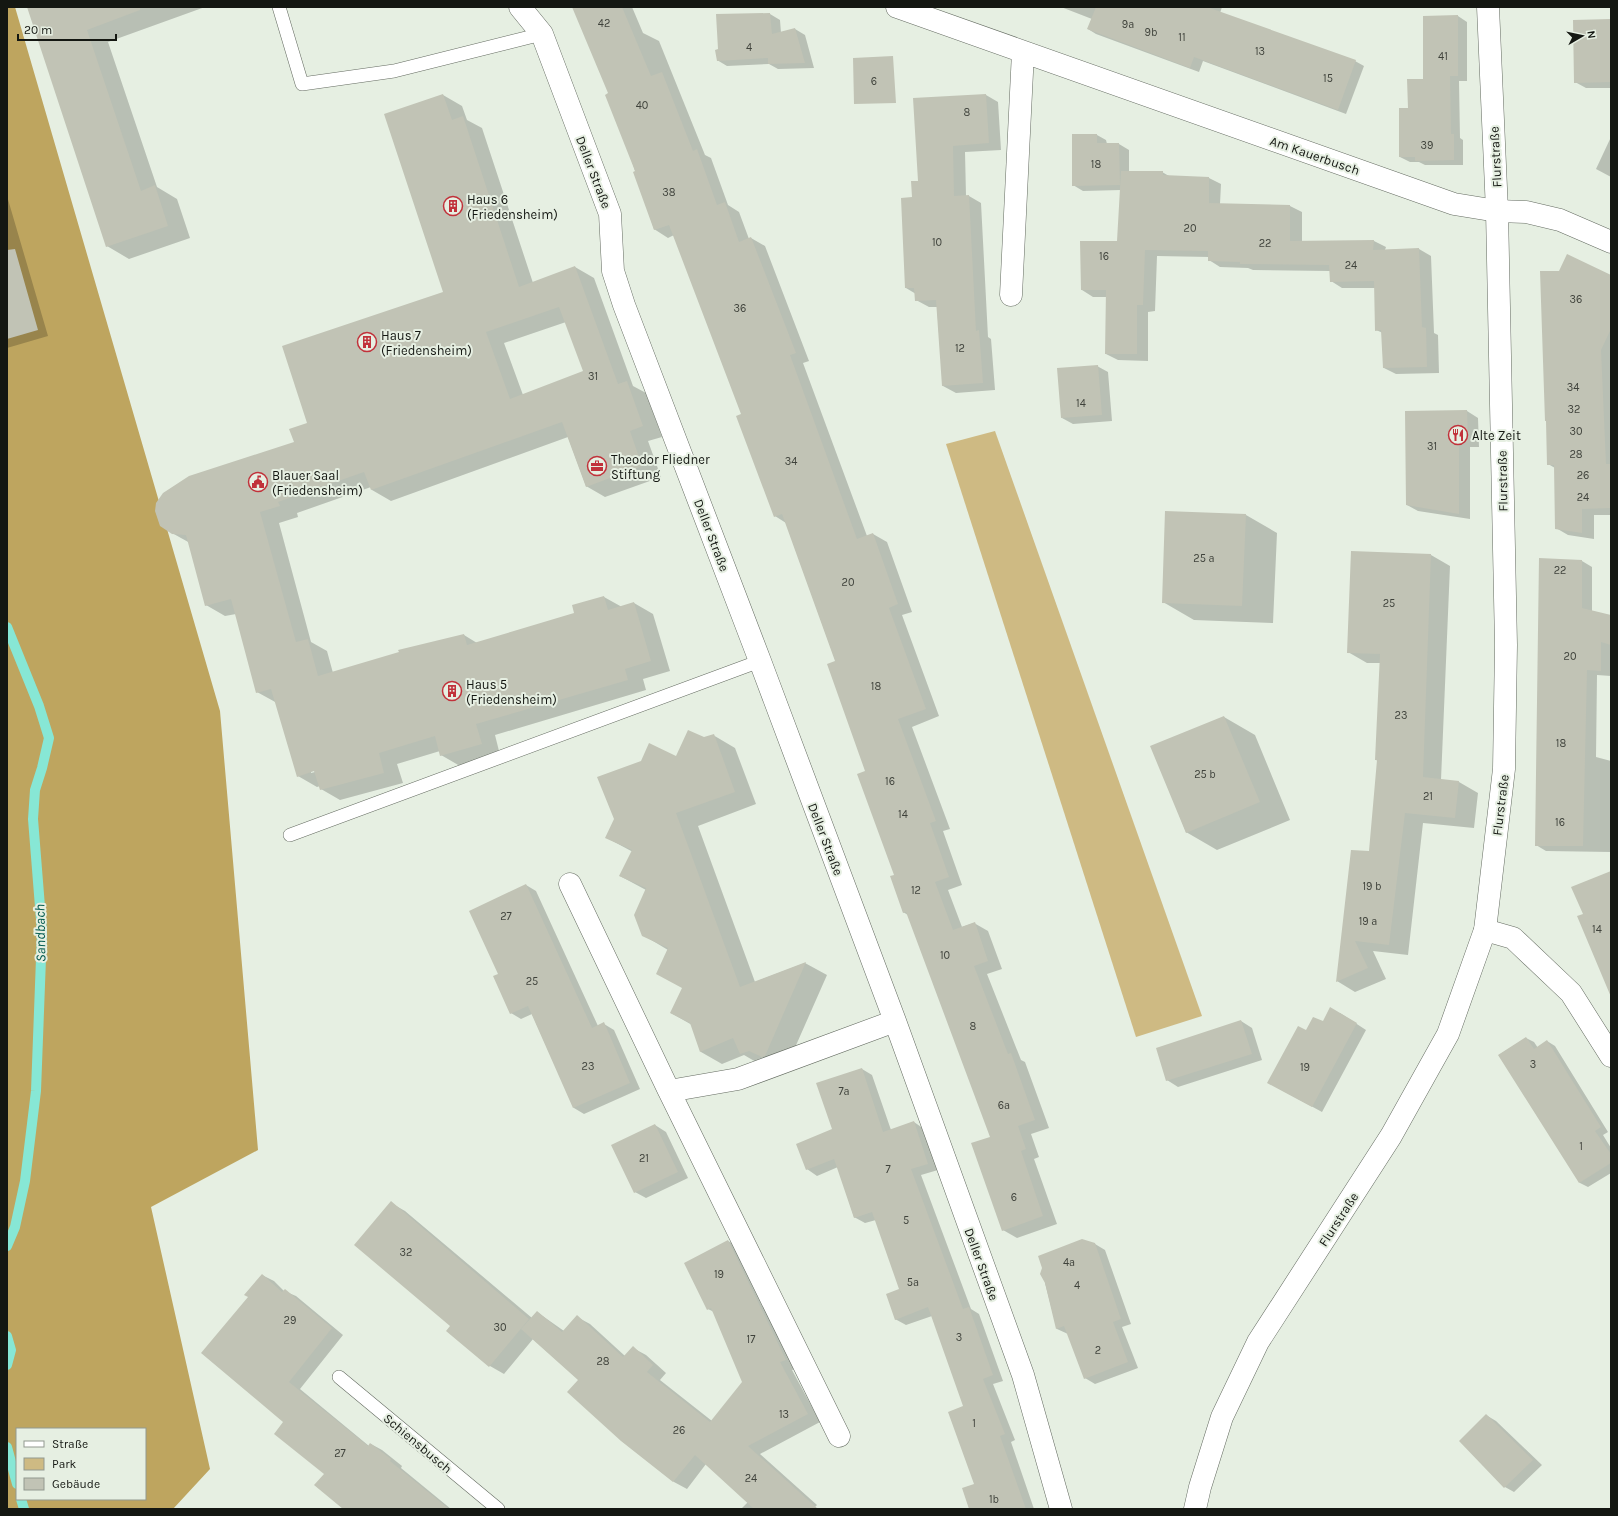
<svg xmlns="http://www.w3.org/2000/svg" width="1618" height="1516" font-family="Karla,sans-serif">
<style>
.green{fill:#ceba83}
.forest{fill:#bea55f;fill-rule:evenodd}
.shadow{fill:#0003;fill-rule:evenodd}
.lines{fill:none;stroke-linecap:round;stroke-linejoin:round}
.stream{stroke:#87e7d5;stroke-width:10}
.building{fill:#c1c3b5;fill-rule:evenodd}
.lane-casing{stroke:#646b61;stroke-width:14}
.street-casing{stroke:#646b61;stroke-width:23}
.secondary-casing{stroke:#646b61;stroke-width:23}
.lane{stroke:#fff;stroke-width:13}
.street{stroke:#fff;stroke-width:22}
.secondary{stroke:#fff;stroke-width:22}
.labels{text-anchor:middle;stroke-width:4;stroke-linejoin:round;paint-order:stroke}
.number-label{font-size:11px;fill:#3f423b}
.street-label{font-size:13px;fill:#141712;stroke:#e6efe2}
.poi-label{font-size:13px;fill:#141712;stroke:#e6efe2;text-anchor:start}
.water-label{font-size:14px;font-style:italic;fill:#025a4f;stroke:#e6efe2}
</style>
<rect width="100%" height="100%" fill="#e6efe2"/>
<!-- green -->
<path class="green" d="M 995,431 L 1202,1016 L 1136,1037 L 946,444 Z"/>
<!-- forest -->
<path class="forest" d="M 7,7 L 15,7 L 220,711 L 258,1150 L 151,1207 L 210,1469 L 173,1509 L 7,1509 ZM 17,1429 L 145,1429 L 145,1499 L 17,1499 Z"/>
<!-- shadow -->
<path class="shadow" d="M 28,7 L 205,7 L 108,42 L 157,187 L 177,199 L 190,238 L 129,259 L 107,246 Z
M 574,7 L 632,7 L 643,33 L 659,41 L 705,155 L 711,158 L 728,205 L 739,212 L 749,239 L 751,238 L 765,246 L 809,361 L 803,363 L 867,536 L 873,534 L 887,542 L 912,612 L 902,615 L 939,716 L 912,727 L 950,829 L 943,831 L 962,885 L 948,890 L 962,927 L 974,923 L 988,931 L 1002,969 L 987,974 L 1021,1060 L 1025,1062 L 1049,1128 L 1031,1134 L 1039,1157 L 1034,1159 L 1057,1224 L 1017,1238 L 1003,1230 L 991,1137 L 908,915 L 903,912 L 896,875 L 836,662 L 786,523 L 775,516 L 743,414 L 674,235 L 668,238 L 654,229 L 610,94 Z
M 1061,7 L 1222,7 L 1220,13 L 1355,61 L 1364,66 L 1346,114 L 1203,61 L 1199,72 L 1096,34 L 1088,29 L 1092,19 Z
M 770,14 L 780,20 L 781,33 L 795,29 L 805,35 L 814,68 L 778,69 L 769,64 L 727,66 L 717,60 Z
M 1458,16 L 1467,22 L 1467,81 L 1459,81 L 1460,138 L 1463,140 L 1463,165 L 1425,165 L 1419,162 L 1410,162 L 1400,157 L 1409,109 Z
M 1611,20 L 1611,88 L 1586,88 L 1575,82 Z
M 443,95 L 462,106 L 467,120 L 482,128 L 533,283 L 575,267 L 594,278 L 633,386 L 646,393 L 662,437 L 648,441 L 661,477 L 605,497 L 586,486 L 568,437 L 391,501 L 372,490 L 371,487 L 297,513 L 298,517 L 279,523 L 311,642 L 327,651 L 333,673 L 464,635 L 477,643 L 575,614 L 573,606 L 604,597 L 622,607 L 634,603 L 653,614 L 670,671 L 643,679 L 646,690 L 495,735 L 500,755 L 460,766 L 441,755 L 440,751 L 397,764 L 403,783 L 340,800 L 321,789 L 320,786 L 317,787 L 298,776 L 277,703 L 257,692 L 236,614 L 225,616 L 206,605 L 190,543 L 172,533 L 295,443 L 308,424 L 444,292 ZM 566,322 L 584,372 L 523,395 L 504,343 ZM 319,769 L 319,771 L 311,773 L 311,771 Z
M 986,95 L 998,102 L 1001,150 L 965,152 L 966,196 L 969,196 L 981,203 L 988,337 L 991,339 L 995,390 L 956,393 L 943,386 L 937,307 L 929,307 L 916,300 L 916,294 L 906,288 L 913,198 L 919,182 L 914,99 Z
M 1097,135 L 1106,140 L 1107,144 L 1119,144 L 1129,150 L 1129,172 L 1162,172 L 1169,176 L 1209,178 L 1221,184 L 1220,204 L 1290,206 L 1302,212 L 1302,242 L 1374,241 L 1386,247 L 1385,250 L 1419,249 L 1431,256 L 1434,333 L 1438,335 L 1439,373 L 1396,374 L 1384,368 L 1383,333 L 1376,330 L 1375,288 L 1342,288 L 1331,281 L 1330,271 L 1253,270 L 1248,268 L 1220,267 L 1209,260 L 1209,257 L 1157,256 L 1155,311 L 1148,312 L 1148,361 L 1118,360 L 1106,354 L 1106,297 L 1093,297 L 1082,290 L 1118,242 L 1121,190 L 1083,191 L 1073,185 Z
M 1611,137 L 1611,177 L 1596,169 Z
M 7,196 L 48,336 L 7,348 Z
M 1611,276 L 1611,515 L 1594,515 L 1594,539 L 1568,535 L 1556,528 L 1555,468 L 1548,464 Z
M 1097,366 L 1108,372 L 1112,421 L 1073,424 L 1062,418 Z
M 1467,411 L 1478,418 L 1479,447 L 1470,447 L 1470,519 L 1418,511 L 1407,505 L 1406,412 Z
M 1246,515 L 1277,533 L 1273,623 L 1194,620 L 1163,602 Z
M 1431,555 L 1450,566 L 1441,780 L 1459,782 L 1478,793 L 1474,828 L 1423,823 L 1408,955 L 1373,951 L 1386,979 L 1355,992 L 1337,981 L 1370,853 L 1378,761 L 1376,760 L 1381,663 L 1367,663 L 1348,652 Z
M 1582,561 L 1592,567 L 1592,611 L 1611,616 L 1611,676 L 1597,675 L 1596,757 L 1611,761 L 1611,852 L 1546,851 L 1536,845 Z
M 1224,717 L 1255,735 L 1290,820 L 1217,850 L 1186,832 L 1152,746 Z
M 713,735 L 735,748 L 756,804 L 698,826 L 755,982 L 805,963 L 827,975 L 786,1068 L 763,1066 L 744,1055 L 722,1064 L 701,1052 L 692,1025 L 671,1013 L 683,989 L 668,950 L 643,935 L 646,890 L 620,876 L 633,852 L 607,838 L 676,757 L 704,738 Z
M 526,885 L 536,891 L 598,1026 L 604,1024 L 614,1030 L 640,1089 L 584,1114 L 574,1108 L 532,1014 L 521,1019 L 511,1013 L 499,975 Z
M 1340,1013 L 1366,1030 L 1322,1112 L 1278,1088 L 1306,1032 Z
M 1241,1021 L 1252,1028 L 1262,1060 L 1178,1087 L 1167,1080 Z
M 1526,1038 L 1534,1042 L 1538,1048 L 1547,1041 L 1555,1046 L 1608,1132 L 1603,1135 L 1611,1148 L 1611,1173 L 1588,1187 L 1580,1183 L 1499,1055 Z
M 862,1069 L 872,1075 L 891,1130 L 914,1122 L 924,1129 L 938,1170 L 921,1175 L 971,1309 L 979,1314 L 1003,1381 L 993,1384 L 1015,1440 L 1011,1442 L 1034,1509 L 970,1509 L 976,1484 L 964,1406 L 932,1316 L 906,1325 L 895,1319 L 900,1289 L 876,1220 L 865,1223 L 854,1217 L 838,1167 L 817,1176 L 807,1169 L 833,1130 Z
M 655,1125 L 666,1132 L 688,1178 L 646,1198 L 635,1192 Z
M 391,1203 L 405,1211 L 532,1318 L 537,1312 L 564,1331 L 577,1317 L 590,1324 L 625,1356 L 633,1348 L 646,1355 L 666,1373 L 660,1380 L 712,1421 L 744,1382 L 714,1312 L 708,1309 L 728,1241 L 741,1248 L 799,1367 L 792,1370 L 820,1422 L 760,1454 L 817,1505 L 813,1509 L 741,1509 L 748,1502 L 706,1464 L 687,1489 L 674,1482 L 622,1441 L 579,1380 L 533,1339 L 504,1374 L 490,1366 L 447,1331 L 451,1326 Z
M 1095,1244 L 1105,1250 L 1131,1324 L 1122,1327 L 1138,1368 L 1095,1384 L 1085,1378 L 1068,1334 L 1057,1329 L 1045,1283 Z
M 262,1275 L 274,1281 L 284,1291 L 296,1296 L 343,1335 L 300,1389 L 369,1446 L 371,1444 L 382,1450 L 402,1466 L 401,1468 L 451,1509 L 345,1509 L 325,1474 L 285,1422 L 249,1297 Z
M 1486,1415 L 1496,1421 L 1542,1465 L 1514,1492 L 1505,1487 Z"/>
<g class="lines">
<!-- stream -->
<path class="stream" d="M 7,627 L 39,706 L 49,738 L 42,768 L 35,790 L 33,819 L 42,932 L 36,1091 L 25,1181 L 15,1227 L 7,1246
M 7,1336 L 11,1350 L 7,1365
M 7,1447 L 17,1484
M 21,1499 L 24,1509"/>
</g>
<!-- building -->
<path class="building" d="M 27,7 L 140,7 L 140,10 L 87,30 L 141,191 L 155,185 L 168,226 L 106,247 Z
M 572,7 L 622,7 L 651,76 L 662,72 L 693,151 L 697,149 L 717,205 L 725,202 L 739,242 L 751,237 L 796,353 L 790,355 L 857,539 L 873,533 L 898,604 L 889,608 L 926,709 L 898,719 L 936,821 L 930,823 L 949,877 L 935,882 L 953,930 L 975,922 L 988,961 L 974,966 L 1008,1054 L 1011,1053 L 1035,1120 L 1018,1126 L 1026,1149 L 1021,1151 L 1043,1216 L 1002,1231 L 971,1143 L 990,1137 L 906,912 L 903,913 L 890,876 L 894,875 L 857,774 L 865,771 L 827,664 L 835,661 L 782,514 L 774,517 L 736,416 L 741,414 L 669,225 L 654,230 L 633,172 L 635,171 L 605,95 L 608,93 Z
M 1096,7 L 1207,7 L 1356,60 L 1338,110 L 1194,57 L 1190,68 L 1087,29 Z
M 770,13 L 772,34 L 795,28 L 805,63 L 768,64 L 768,58 L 717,61 L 715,50 L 718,49 L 716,14 Z
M 1458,15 L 1458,76 L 1450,76 L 1451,134 L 1454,134 L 1454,160 L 1415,161 L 1415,157 L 1399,157 L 1399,108 L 1408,108 L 1407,79 L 1423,79 L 1423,16 Z
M 1611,19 L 1611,82 L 1574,83 L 1573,20 Z
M 893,56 L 896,103 L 854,104 L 853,58 Z
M 443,94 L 452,120 L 463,116 L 519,287 L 575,266 L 618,384 L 627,381 L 643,426 L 630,431 L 642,466 L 586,487 L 562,422 L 371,490 L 364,472 L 278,502 L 280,506 L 260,512 L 296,642 L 308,639 L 318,676 L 399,652 L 398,650 L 464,634 L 467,645 L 574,613 L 572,605 L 604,596 L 608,610 L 634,602 L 651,661 L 625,669 L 628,680 L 476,724 L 482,744 L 440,756 L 435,736 L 379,753 L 384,773 L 320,790 L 314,771 L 297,777 L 271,689 L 256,693 L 231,599 L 205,606 L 186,535 L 172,534 L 160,526 L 155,511 L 156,503 L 163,493 L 189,476 L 294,442 L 289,429 L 307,423 L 282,346 L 443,292 L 384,114 ZM 559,307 L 583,371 L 510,399 L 486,332 Z
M 986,94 L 989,143 L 953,146 L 954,196 L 969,195 L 976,331 L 979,330 L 983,383 L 942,386 L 936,300 L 915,301 L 914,288 L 905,288 L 901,198 L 912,197 L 911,181 L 918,181 L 913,98 Z
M 1072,134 L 1097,134 L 1097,143 L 1119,143 L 1120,185 L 1072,186 Z
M 1121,171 L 1163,171 L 1163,175 L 1209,177 L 1209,203 L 1290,205 L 1290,241 L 1374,240 L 1373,250 L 1419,248 L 1422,327 L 1426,328 L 1427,367 L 1383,368 L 1381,330 L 1375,331 L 1374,281 L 1330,282 L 1329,265 L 1240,264 L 1240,262 L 1208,261 L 1208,251 L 1145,250 L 1143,305 L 1137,305 L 1137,354 L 1105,354 L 1106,290 L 1081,290 L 1080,241 L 1117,241 Z
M 15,249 L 38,330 L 7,339 L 7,250 Z
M 1567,254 L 1611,275 L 1611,329 L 1601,350 L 1606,464 L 1611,464 L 1611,508 L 1582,509 L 1582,533 L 1555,529 L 1554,465 L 1547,465 L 1546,421 L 1545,421 L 1540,271 L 1559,271 Z
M 1098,365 L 1102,415 L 1061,418 L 1057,368 Z
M 1467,410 L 1468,441 L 1459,441 L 1459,514 L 1406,505 L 1405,411 Z
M 1165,511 L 1246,514 L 1242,606 L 1162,603 Z
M 1351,551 L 1431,554 L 1423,777 L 1459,781 L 1455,818 L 1405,813 L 1389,945 L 1355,941 L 1368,968 L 1336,982 L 1351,850 L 1369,851 L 1377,760 L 1375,760 L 1380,654 L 1347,653 Z
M 1539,558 L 1582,560 L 1582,608 L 1611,615 L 1611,645 L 1601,642 L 1601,671 L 1587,670 L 1583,846 L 1535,846 Z
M 1224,716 L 1260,802 L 1186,833 L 1150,746 Z
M 688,730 L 704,737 L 714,734 L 735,792 L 676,813 L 740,987 L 806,962 L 765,1056 L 762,1057 L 749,1051 L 740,1054 L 733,1038 L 700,1052 L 690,1023 L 670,1013 L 682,988 L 656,974 L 668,948 L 642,936 L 634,915 L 646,888 L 619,876 L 632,850 L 605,838 L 614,819 L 597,777 L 641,761 L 649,743 L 676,756 Z
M 1611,871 L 1611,997 L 1577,916 L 1583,914 L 1571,887 Z
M 526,884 L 592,1028 L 604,1022 L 630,1083 L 573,1108 L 528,1006 L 510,1014 L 493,976 L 498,974 L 469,911 Z
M 1330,1007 L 1357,1023 L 1312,1107 L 1267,1083 L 1298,1026 L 1306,1030 L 1313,1017 L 1323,1021 Z
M 1241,1020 L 1252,1054 L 1166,1081 L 1156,1048 Z
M 1526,1037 L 1534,1049 L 1547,1040 L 1601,1127 L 1595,1131 L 1611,1154 L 1611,1163 L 1579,1183 L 1498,1055 Z
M 862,1068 L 883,1132 L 914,1121 L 928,1164 L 911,1169 L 963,1309 L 969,1307 L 993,1375 L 983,1379 L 1005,1434 L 1000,1436 L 1026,1509 L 969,1509 L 962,1488 L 974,1484 L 948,1412 L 963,1406 L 928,1307 L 895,1320 L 886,1294 L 899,1289 L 872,1212 L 854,1218 L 834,1159 L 806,1170 L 796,1144 L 832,1129 L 816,1083 Z
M 655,1124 L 678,1172 L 634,1193 L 611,1145 Z
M 391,1201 L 529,1319 L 489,1367 L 446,1331 L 450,1326 L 354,1245 Z
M 1082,1239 L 1095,1243 L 1121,1319 L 1113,1322 L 1128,1362 L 1084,1379 L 1064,1326 L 1056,1329 L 1045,1283 L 1040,1274 L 1042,1268 L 1038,1256 Z
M 728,1240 L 786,1360 L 780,1362 L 808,1414 L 748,1446 L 818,1509 L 754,1509 L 695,1455 L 673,1482 L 621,1441 L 567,1392 L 578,1380 L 521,1329 L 537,1311 L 562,1332 L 577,1315 L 623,1357 L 633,1346 L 653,1365 L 647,1372 L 710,1422 L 742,1382 L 711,1308 L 707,1310 L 684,1263 Z
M 262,1274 L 282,1292 L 285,1289 L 332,1328 L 289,1382 L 368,1446 L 370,1443 L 391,1459 L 390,1461 L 449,1509 L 343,1509 L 314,1485 L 324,1474 L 274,1434 L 283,1422 L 201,1353 L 248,1297 L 244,1295 Z
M 1486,1414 L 1533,1460 L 1504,1488 L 1459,1441 Z"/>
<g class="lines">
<defs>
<path id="lane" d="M 279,7 L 302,84 L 394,71 L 542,34
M 290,835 L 760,661
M 339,1377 L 498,1509"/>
<path id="street" d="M 520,7 L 542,34 L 610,214 L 613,271 L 624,305 L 760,661 L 895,1021 L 1023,1375 L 1061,1509
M 897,7 L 1454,204 L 1497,211 L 1526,212 L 1560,220 L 1611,242
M 1011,295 L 1023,52
M 570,884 L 669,1091 L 738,1079 L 895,1021
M 1485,930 L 1513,938 L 1571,993 L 1611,1056
M 669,1091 L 839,1436"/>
<path id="secondary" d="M 1195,1509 L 1200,1487 L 1222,1417 L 1258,1342 L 1391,1136 L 1448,1034 L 1485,930 L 1504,769 L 1506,645 L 1497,211 L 1488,7"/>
</defs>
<!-- lane casing -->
<use href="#lane" class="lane-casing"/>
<!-- street casing -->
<use href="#street" class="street-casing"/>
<!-- secondary casing -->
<use href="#secondary" class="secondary-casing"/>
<!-- lane -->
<use href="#lane" class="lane"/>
<!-- street -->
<use href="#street" class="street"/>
<!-- secondary -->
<use href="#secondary" class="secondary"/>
</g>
<!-- icons -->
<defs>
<symbol id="building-ring" viewBox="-11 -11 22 22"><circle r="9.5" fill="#e6efe2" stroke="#c1313a" stroke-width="1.5"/><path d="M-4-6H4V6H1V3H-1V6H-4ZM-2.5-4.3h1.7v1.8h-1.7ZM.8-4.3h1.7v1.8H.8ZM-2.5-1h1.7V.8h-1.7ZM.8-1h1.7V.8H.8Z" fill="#c1313a"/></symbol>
<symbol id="restaurant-ring" viewBox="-11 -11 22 22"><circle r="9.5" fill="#e6efe2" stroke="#c1313a" stroke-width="1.5"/><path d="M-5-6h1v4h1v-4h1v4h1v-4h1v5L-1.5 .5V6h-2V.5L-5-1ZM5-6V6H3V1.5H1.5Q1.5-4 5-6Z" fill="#c1313a"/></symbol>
<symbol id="office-ring" viewBox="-11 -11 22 22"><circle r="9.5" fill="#e6efe2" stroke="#c1313a" stroke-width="1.5"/><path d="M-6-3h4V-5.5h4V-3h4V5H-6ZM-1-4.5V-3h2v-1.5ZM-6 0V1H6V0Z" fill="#c1313a"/></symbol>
<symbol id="civic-ring" viewBox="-11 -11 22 22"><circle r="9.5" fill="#e6efe2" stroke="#c1313a" stroke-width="1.5"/><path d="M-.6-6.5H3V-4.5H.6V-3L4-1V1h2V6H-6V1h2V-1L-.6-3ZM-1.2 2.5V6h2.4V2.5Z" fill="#c1313a"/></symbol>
</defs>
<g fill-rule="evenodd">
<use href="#building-ring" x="442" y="195" width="22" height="22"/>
<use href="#building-ring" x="356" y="331" width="22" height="22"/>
<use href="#restaurant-ring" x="1447" y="424" width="22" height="22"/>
<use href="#office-ring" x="586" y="455" width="22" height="22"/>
<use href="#civic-ring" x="247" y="471" width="22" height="22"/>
<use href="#building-ring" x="441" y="680" width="22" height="22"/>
</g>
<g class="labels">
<!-- number labels -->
<g class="number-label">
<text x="604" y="27">42</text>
<text x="1128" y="28">9a</text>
<text x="1151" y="36">9b</text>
<text x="1182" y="41">11</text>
<text x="749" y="51">4</text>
<text x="1260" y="55">13</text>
<text x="1443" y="60">41</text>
<text x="1328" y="82">15</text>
<text x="874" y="85">6</text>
<text x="642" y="109">40</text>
<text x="967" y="116">8</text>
<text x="1427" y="149">39</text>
<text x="1096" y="168">18</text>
<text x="669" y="196">38</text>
<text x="1190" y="232">20</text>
<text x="937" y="246">10</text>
<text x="1265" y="247">22</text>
<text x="1104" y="260">16</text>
<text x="1351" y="269">24</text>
<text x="1576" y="303">36</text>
<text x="740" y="312">36</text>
<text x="960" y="352">12</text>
<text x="593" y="380">31</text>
<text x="1573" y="391">34</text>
<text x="1081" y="407">14</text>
<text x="1574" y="413">32</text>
<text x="1576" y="435">30</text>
<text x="1432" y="450">31</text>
<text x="1576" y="458">28</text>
<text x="791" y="465">34</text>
<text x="1583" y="479">26</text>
<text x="1583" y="501">24</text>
<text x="1204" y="562">25 a</text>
<text x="1560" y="574">22</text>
<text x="848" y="586">20</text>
<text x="1389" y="607">25</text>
<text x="1570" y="660">20</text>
<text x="876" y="690">18</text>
<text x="1401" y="719">23</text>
<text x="1561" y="747">18</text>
<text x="1205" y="778">25 b</text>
<text x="890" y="785">16</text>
<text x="1428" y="800">21</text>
<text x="903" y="818">14</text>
<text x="1560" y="826">16</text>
<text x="1372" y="890">19 b</text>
<text x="916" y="894">12</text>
<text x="506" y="920">27</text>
<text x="1368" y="925">19 a</text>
<text x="1597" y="933">14</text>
<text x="945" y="959">10</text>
<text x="532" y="985">25</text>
<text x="973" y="1030">8</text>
<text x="1533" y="1068">3</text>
<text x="588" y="1070">23</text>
<text x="1305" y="1071">19</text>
<text x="844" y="1095">7a</text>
<text x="1004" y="1109">6a</text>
<text x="1581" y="1150">1</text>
<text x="644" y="1162">21</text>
<text x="888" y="1173">7</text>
<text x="1014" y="1201">6</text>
<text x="906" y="1224">5</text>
<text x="406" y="1256">32</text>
<text x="1069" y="1266">4a</text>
<text x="719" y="1278">19</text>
<text x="913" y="1286">5a</text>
<text x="1077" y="1289">4</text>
<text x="290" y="1324">29</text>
<text x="500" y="1331">30</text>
<text x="959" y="1341">3</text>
<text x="751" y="1343">17</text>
<text x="1098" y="1354">2</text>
<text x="603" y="1365">28</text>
<text x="784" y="1418">13</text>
<text x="974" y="1427">1</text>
<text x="679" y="1434">26</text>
<text x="340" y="1457">27</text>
<text x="751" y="1482">24</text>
<text x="994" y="1503">1b</text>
</g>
<!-- street labels -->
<g class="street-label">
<text transform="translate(1315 155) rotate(19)" y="5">Am Kauerbusch</text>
<text transform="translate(1495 157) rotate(-93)" y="5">Flurstraße</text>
<text transform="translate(594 172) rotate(69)" y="5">Deller Straße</text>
<text transform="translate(1502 481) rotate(-91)" y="5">Flurstraße</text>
<text transform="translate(712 535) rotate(69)" y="5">Deller Straße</text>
<text transform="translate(1500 805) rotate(-83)" y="5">Flurstraße</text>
<text transform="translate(826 839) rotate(69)" y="5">Deller Straße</text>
<text transform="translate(1338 1219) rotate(-57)" y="5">Flurstraße</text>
<text transform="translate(982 1264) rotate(70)" y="5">Deller Straße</text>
<text transform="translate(418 1443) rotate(40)" y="5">Schiensbusch</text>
</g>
<!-- poi labels -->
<g class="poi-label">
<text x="467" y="204">Haus 6<tspan x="467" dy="15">(Friedensheim)</tspan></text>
<text x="381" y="340">Haus 7<tspan x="381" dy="15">(Friedensheim)</tspan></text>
<text x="1472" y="440">Alte Zeit</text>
<text x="611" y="464">Theodor Fliedner<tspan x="611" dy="15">Stiftung</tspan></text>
<text x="272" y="480">Blauer Saal<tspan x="272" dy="15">(Friedensheim)</tspan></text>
<text x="466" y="689">Haus 5<tspan x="466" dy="15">(Friedensheim)</tspan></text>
</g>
<!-- water labels -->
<g class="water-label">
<text transform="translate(40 933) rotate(-91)" y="5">Sandbach</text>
</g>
</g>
<!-- border -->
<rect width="1618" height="1516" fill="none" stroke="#141712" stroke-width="16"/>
<!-- legend -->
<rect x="16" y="1428" width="130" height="72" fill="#e6efe2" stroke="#92998f"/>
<rect x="24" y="1441" width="20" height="6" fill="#ffffff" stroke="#92998f"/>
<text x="52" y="1448" font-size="12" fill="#141712">Straße</text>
<rect x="24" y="1458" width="20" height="12" fill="#ceba83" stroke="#92998f"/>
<text x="52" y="1468" font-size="12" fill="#141712">Park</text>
<rect x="24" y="1478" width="20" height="12" fill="#c1c3b5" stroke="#92998f"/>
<text x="52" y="1488" font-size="12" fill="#141712">Gebäude</text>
<!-- north arrow -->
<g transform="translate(1582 36) rotate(81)" stroke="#e6efe2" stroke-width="3" paint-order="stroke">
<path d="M0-3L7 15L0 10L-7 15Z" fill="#141712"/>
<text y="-6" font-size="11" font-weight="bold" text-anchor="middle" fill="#141712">N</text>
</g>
<!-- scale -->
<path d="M18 34v6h98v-6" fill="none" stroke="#141712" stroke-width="2"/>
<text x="24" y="34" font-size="12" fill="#141712" stroke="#e6efe2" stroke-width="3" paint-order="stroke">20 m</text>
</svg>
